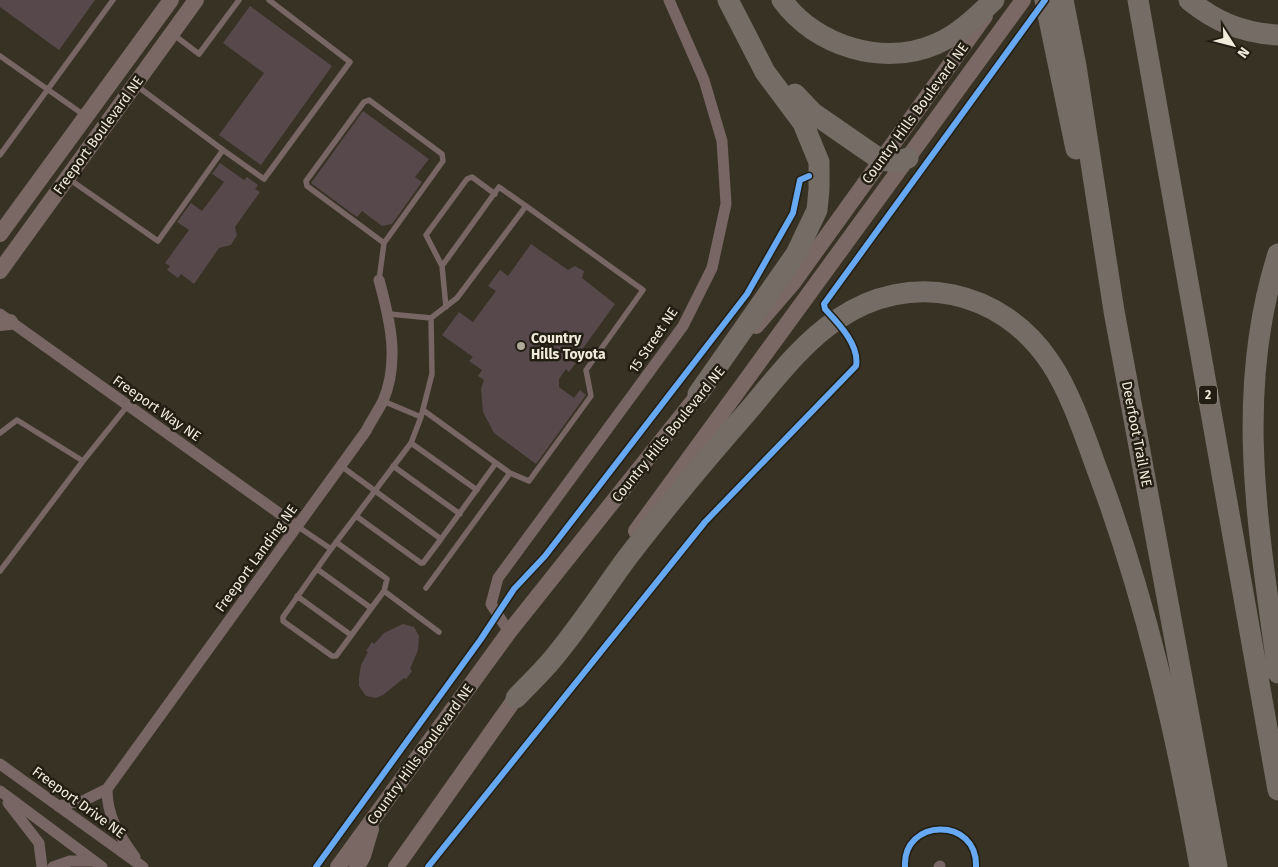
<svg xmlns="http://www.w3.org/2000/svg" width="1278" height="867" font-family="'Fira Sans',sans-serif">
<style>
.building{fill:#57484b}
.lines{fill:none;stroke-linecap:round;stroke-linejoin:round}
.lane{stroke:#776663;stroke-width:5.5}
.street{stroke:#776663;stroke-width:11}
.secondary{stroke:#796863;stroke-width:16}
.highway{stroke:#746c65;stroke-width:21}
.cycleway-casing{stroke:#231e13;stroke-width:9}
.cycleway{stroke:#66a8f1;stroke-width:6}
.poi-dot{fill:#b0aa9b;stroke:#231e13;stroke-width:2}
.labels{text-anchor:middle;stroke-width:5;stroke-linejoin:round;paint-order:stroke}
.shield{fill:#231e13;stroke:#b3ae9f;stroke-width:1}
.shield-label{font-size:12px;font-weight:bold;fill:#f1ebdb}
.street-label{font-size:14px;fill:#f1ebdb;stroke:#231e13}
.poi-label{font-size:14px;font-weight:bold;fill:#f1ebdb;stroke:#231e13;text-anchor:start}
</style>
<rect width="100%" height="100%" fill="#383224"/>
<!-- building -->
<path class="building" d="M 0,0 L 95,0 L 59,50 L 0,7 Z
M 250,6 L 332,66 L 261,165 L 219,135 L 264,73 L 223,43 Z
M 363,111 L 429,159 L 415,177 L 422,182 L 392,224 L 382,226 L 362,211 L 357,217 L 311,183 Z
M 220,163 L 244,180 L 247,177 L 258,185 L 255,189 L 260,192 L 235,227 L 237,235 L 231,245 L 219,248 L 194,284 L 181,274 L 178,278 L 167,270 L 170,266 L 165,263 L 189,230 L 177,222 L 191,203 L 202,211 L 224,182 L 212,174 Z
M 531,244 L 568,270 L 575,266 L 584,271 L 582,278 L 615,304 L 573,362 L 576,363 L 569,372 L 566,369 L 559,379 L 559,387 L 574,398 L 580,390 L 586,395 L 536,464 L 494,433 L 483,412 L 481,389 L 484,380 L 478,376 L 482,370 L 469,361 L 473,357 L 442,335 L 459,312 L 473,322 L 496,291 L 488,286 L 500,270 L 508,276 Z
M 403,624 L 414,627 L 419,636 L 418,650 L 410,669 L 412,671 L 406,679 L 404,678 L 383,695 L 376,698 L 366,696 L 359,686 L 359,678 L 361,665 L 368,652 L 366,651 L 372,642 L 374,644 L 384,633 Z"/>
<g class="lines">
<!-- lane -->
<path class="lane" d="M 174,35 L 199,54 L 239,0
M 0,56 L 84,115
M 223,150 L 264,179 L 350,62 L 269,0
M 0,155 L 113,0
M 69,179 L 158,241 L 223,150 L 137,86
M 442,266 L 426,235 L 467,179 L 472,177 L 495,194
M 379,280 L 384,243 L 307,186 L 306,181 L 364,102 L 369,100 L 442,154 L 443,161 L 384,243
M 446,307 L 442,266 L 499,187 L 526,206
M 431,318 L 457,298 L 526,206 L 643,290 L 586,370 L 591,396 L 529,481 L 510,473
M 383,401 L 421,417
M 423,410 L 496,463
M 0,433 L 17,420 L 83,461 L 128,405
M 411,443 L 477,490
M 341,466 L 441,539 L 423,563 L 421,563 L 356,516
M 393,466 L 460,514
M 297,526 L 331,549 L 283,617 L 283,621 L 332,656 L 336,656 L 384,591 L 439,632
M 336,542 L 387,579 L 384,591
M 331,549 L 411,443 L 421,417 L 432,374 L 431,318 L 389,314
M 317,569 L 371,608
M 0,571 L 83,461
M 426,588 L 510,473 L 496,463 L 441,539
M 297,596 L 351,635"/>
<!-- street -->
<path class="street" d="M 0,314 L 297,526
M 509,632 L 491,604 L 498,578 L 683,326 L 712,268 L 726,204 L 722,141 L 704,80 L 669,0
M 0,764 L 143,867
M 107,789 C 107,817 119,835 135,857
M 0,791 L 102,867
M 8,803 L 39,843 L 42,867
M 58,806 L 85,800 L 107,789 L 366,431 C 371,421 378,411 383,401 C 400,361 390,320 379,280
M 53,867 L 70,861 L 92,861
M 939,867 L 940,866"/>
<!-- secondary -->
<path class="secondary" d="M 0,234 L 171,0
M 0,271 L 196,0
M 0,323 L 10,322
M 756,326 L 793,283 L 985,16
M 636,531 L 1023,0
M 338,867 L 509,632 L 706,385
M 357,867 L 363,856 L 371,829
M 396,867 L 522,689"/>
<!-- highway -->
<path class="highway" d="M 782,0 C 815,46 883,67 936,44 C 959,34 976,17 994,0
M 1045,0 L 1076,149
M 1063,0 L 1076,66 L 1114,311 L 1217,867
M 1138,0 L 1278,790
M 1189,0 C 1216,22 1243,33 1278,35
M 795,94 L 813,113 L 881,160 L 896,162 L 908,158
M 1278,254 C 1233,395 1259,531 1278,673
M 698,394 L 796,254 L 817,210 L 819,189 L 819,162 L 803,123 L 765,72 L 728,0
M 516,698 C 528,685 540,674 551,661 C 579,628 602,592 627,558 C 666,507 707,458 749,410 C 775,379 803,342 838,319 C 910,270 1001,289 1050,362 C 1071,393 1085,437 1098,472 C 1146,600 1176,733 1200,867"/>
<defs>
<path id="cycleway" d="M 316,867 L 481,639 L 514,589 L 545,556 L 747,294 L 793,213 L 800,180 L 809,176
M 428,867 L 705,522 L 856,366 C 860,345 838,323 825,309 L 824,304 L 1045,0
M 905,867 C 902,818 978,816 976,867"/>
</defs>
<!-- cycleway casing -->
<use href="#cycleway" class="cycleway-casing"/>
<!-- cycleway -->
<use href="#cycleway" class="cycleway"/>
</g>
<!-- markers -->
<circle class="poi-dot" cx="521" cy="346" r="5"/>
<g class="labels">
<!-- shield labels -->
<rect class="shield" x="1199" y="385.5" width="18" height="19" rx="4"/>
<g class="shield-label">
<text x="1208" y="399">2</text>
</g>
<!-- street labels -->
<g class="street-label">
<text transform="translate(915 113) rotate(-54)" y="5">Country Hills Boulevard NE</text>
<text transform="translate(98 135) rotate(-54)" y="5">Freeport Boulevard NE</text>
<text transform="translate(653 340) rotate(-56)" y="5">15 Street NE</text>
<text transform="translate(157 408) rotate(35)" y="5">Freeport Way NE</text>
<text transform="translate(668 434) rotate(-51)" y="5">Country Hills Boulevard NE</text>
<text transform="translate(1137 434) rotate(79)" y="5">Deerfoot Trail NE</text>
<text transform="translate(256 558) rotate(-54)" y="5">Freeport Landing NE</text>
<text transform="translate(420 754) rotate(-54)" y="5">Country Hills Boulevard NE</text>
<text transform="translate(79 802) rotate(36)" y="5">Freeport Drive NE</text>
</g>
<!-- poi labels -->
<g class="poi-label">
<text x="531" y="343">Country<tspan x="531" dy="16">Hills Toyota</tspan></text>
</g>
</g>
<!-- north arrow -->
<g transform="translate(1233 45) rotate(126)" stroke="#231e13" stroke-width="4" paint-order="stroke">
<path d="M0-4L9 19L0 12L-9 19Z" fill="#f1ebdb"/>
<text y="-8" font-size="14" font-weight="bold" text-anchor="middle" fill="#f1ebdb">N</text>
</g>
</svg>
